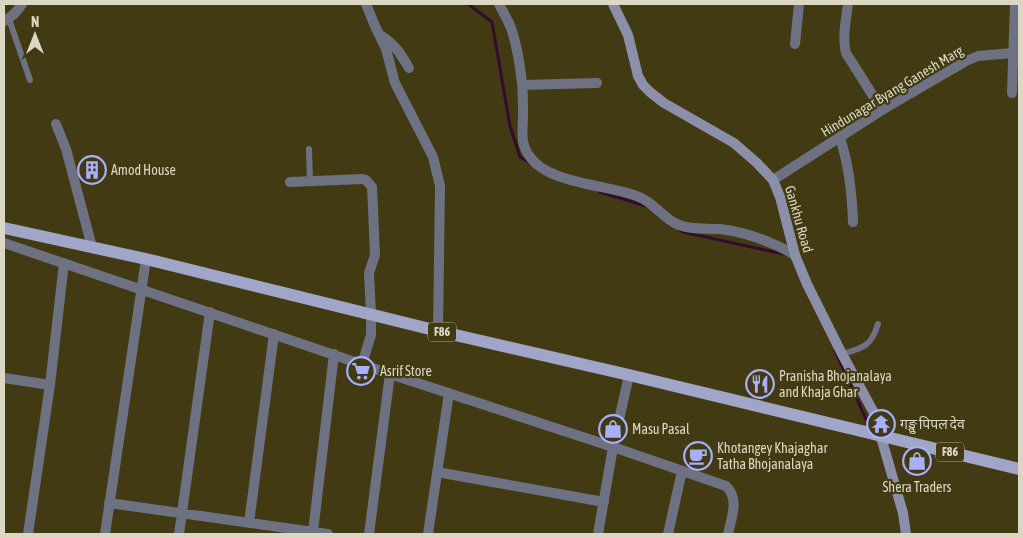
<svg xmlns="http://www.w3.org/2000/svg" width="1023" height="538" font-family="'Asap Condensed','Noto Sans Devanagari',sans-serif">
<style>
.lines{fill:none;stroke-linecap:round;stroke-linejoin:round}
.stream{stroke:#350a2b;stroke-width:3}
.service{stroke:#6e7181;stroke-width:6}
.minor{stroke:#6e7181;stroke-width:10}
.secondary{stroke:#8b8fa9;stroke-width:10}
.primary{stroke:#a1a6c8;stroke-width:12}
.labels{text-anchor:middle;stroke-width:4.5;stroke-linejoin:round;paint-order:stroke}
.shield{fill:#413a13;stroke:#ada88e;stroke-width:1}
.shield-label{font-size:12px;font-weight:bold;fill:#dbd7c2}
.street-label{font-size:14px;fill:#dbd7c2;stroke:#413a13}
.poi-label{font-size:14px;fill:#dbd7c2;stroke:#413a13;text-anchor:start}
</style>
<rect width="100%" height="100%" fill="#413a13"/>
<g class="lines">
<!-- stream -->
<path class="stream" d="M 468,4 L 492,22 L 510,126 L 520,157 L 532,164
M 600,192 L 646,206
M 680,230 L 683,232 L 788,255
M 835,351 L 871,430"/>
<!-- service -->
<path class="service" d="M 9,19 L 30,80
M 309,149 L 310,181
M 842,354 C 863,348 871,347 878,324"/>
<!-- minor -->
<path class="minor" d="M 366,4 L 375,26 L 386,49 L 395,83 L 433,157 L 440,186 L 438,331
M 499,4 C 503,12 508,20 511,28 C 517,45 520,65 522,83 C 523,93 523,104 523,114 C 523,128 520,142 528,154 C 546,185 609,184 639,197 C 655,203 663,219 679,225 C 692,230 706,228 720,229 C 746,232 772,242 795,255
M 848,4 C 846,20 842,37 846,53 L 882,110
M 4,21 C 12,17 17,12 22,4
M 380,35 C 394,43 401,54 409,68
M 795,44 L 799,4
M 522,85 L 597,83
M 1012,93 L 1015,4
M 56,124 L 66,149 L 92,247
M 840,138 C 849,165 852,193 853,222
M 773,180 L 882,110 L 966,61 L 978,56 L 1013,53
M 290,182 L 362,179 L 366,180 L 372,187 L 375,255 L 369,273 L 371,314 L 371,335 L 362,364
M 4,243 L 390,374 L 613,447 L 726,486 C 740,499 731,519 728,534
M 4,378 L 50,385
M 437,472 L 604,502
M 109,503 L 328,534
M 249,523 L 274,334
M 313,532 L 334,354
M 28,534 L 50,385 L 64,263
M 105,534 L 146,259
M 179,534 L 210,312
M 369,534 L 390,374
M 428,534 L 449,393
M 598,534 L 613,447 L 629,375
M 668,534 L 682,471"/>
<!-- secondary -->
<path class="secondary" d="M 613,4 L 628,35 L 638,76 L 643,85 L 650,92 L 664,103 L 734,143 L 757,163 L 773,180 L 780,197 L 795,255 L 807,284 L 842,354 L 874,413 L 903,513 L 906,534"/>
<!-- primary -->
<path class="primary" d="M 4,228 L 146,259 L 438,331 L 629,375 L 1019,469"/>
</g>
<!-- icons -->
<defs>
<symbol id="building-ring" viewBox="-11 -11 22 22"><circle r="9.5" fill="#413a13" stroke="#a8b0fc" stroke-width="1.5"/><path d="M-4-6H4V6H1V3H-1V6H-4ZM-2.5-4.3h1.7v1.8h-1.7ZM.8-4.3h1.7v1.8H.8ZM-2.5-1h1.7V.8h-1.7ZM.8-1h1.7V.8H.8Z" fill="#a8b0fc"/></symbol>
<symbol id="supermarket-ring" viewBox="-11 -11 22 22"><circle r="9.5" fill="#413a13" stroke="#a8b0fc" stroke-width="1.5"/><path d="M-6-5.5h2.5l.6 2H6L4.5 2H-2.5L-4.4-4H-6ZM-1.5 3.2a1.3 1.3 0 1 0 .1 0ZM3 3.2a1.3 1.3 0 1 0 .1 0Z" fill="#a8b0fc"/></symbol>
<symbol id="restaurant-ring" viewBox="-11 -11 22 22"><circle r="9.5" fill="#413a13" stroke="#a8b0fc" stroke-width="1.5"/><path d="M-5-6h1v4h1v-4h1v4h1v-4h1v5L-1.5 .5V6h-2V.5L-5-1ZM5-6V6H3V1.5H1.5Q1.5-4 5-6Z" fill="#a8b0fc"/></symbol>
<symbol id="temple-ring" viewBox="-11 -11 22 22"><circle r="9.5" fill="#413a13" stroke="#a8b0fc" stroke-width="1.5"/><path d="M0-6L5-2H3V0L6.5 2.5H4V6H1.5V3h-3V6H-4V2.5H-6.5L-3 0V-2H-5Z" fill="#a8b0fc"/></symbol>
<symbol id="shop-ring" viewBox="-11 -11 22 22"><circle r="9.5" fill="#413a13" stroke="#a8b0fc" stroke-width="1.5"/><path d="M-5-2.5h2.3a2.7 3.5 0 0 1 5.4 0H5L5.5 6h-11ZM-1.5-2.5h3a1.5 2.3 0 0 0-3 0Z" fill="#a8b0fc"/></symbol>
<symbol id="cafe-ring" viewBox="-11 -11 22 22"><circle r="9.5" fill="#413a13" stroke="#a8b0fc" stroke-width="1.5"/><path d="M-5.5-4.5H6V0H3Q3 3.5 0 3.5H-2.5Q-5.5 3.5-5.5 0ZM3-3.2v2h1.7v-2ZM-6 4.5H4V6H-6Z" fill="#a8b0fc"/></symbol>
</defs>
<g fill-rule="evenodd">
<use href="#building-ring" x="76" y="154" width="32" height="32"/>
<use href="#supermarket-ring" x="345" y="355" width="32" height="32"/>
<use href="#restaurant-ring" x="744" y="368" width="32" height="32"/>
<use href="#temple-ring" x="865" y="408" width="32" height="32"/>
<use href="#shop-ring" x="597" y="413" width="32" height="32"/>
<use href="#cafe-ring" x="682" y="440" width="32" height="32"/>
<use href="#shop-ring" x="901" y="445" width="32" height="32"/>
</g>
<g class="labels">
<!-- shield labels -->
<g class="shield">
<rect x="428" y="322.5" width="28" height="19" rx="4"/>
<rect x="936" y="442.5" width="28" height="19" rx="4"/>
</g>
<g class="shield-label">
<text x="442" y="336">F86</text>
<text x="950" y="456">F86</text>
</g>
<!-- street labels -->
<g class="street-label">
<text transform="translate(892 91) rotate(-31)" y="5">Hindunagar Byang Ganesh Marg</text>
<text transform="translate(799 219) rotate(74)" y="5">Gankhu Road</text>
</g>
<!-- poi labels -->
<g class="poi-label">
<text x="111" y="175">Amod House</text>
<text x="380" y="376">Asrif Store</text>
<text x="779" y="381">Pranisha Bhojanalaya<tspan x="779" dy="16">and Khaja Ghar</tspan></text>
<text x="900" y="429">गङ्खु पिपल देव</text>
<text x="632" y="434">Masu Pasal</text>
<text x="717" y="453">Khotangey Khajaghar<tspan x="717" dy="16">Tatha Bhojanalaya</tspan></text>
<text x="917" y="492" text-anchor="middle">Shera Traders</text>
</g>
</g>
<!-- border -->
<rect width="1023" height="538" fill="none" stroke="#dbd7c2" stroke-width="10"/>
<!-- north arrow -->
<g transform="translate(35 35)" stroke="#413a13" stroke-width="4" paint-order="stroke">
<path d="M0-4L9 19L0 12L-9 19Z" fill="#dbd7c2"/>
<text y="-8" font-size="14" font-weight="bold" text-anchor="middle" fill="#dbd7c2">N</text>
</g>
</svg>
